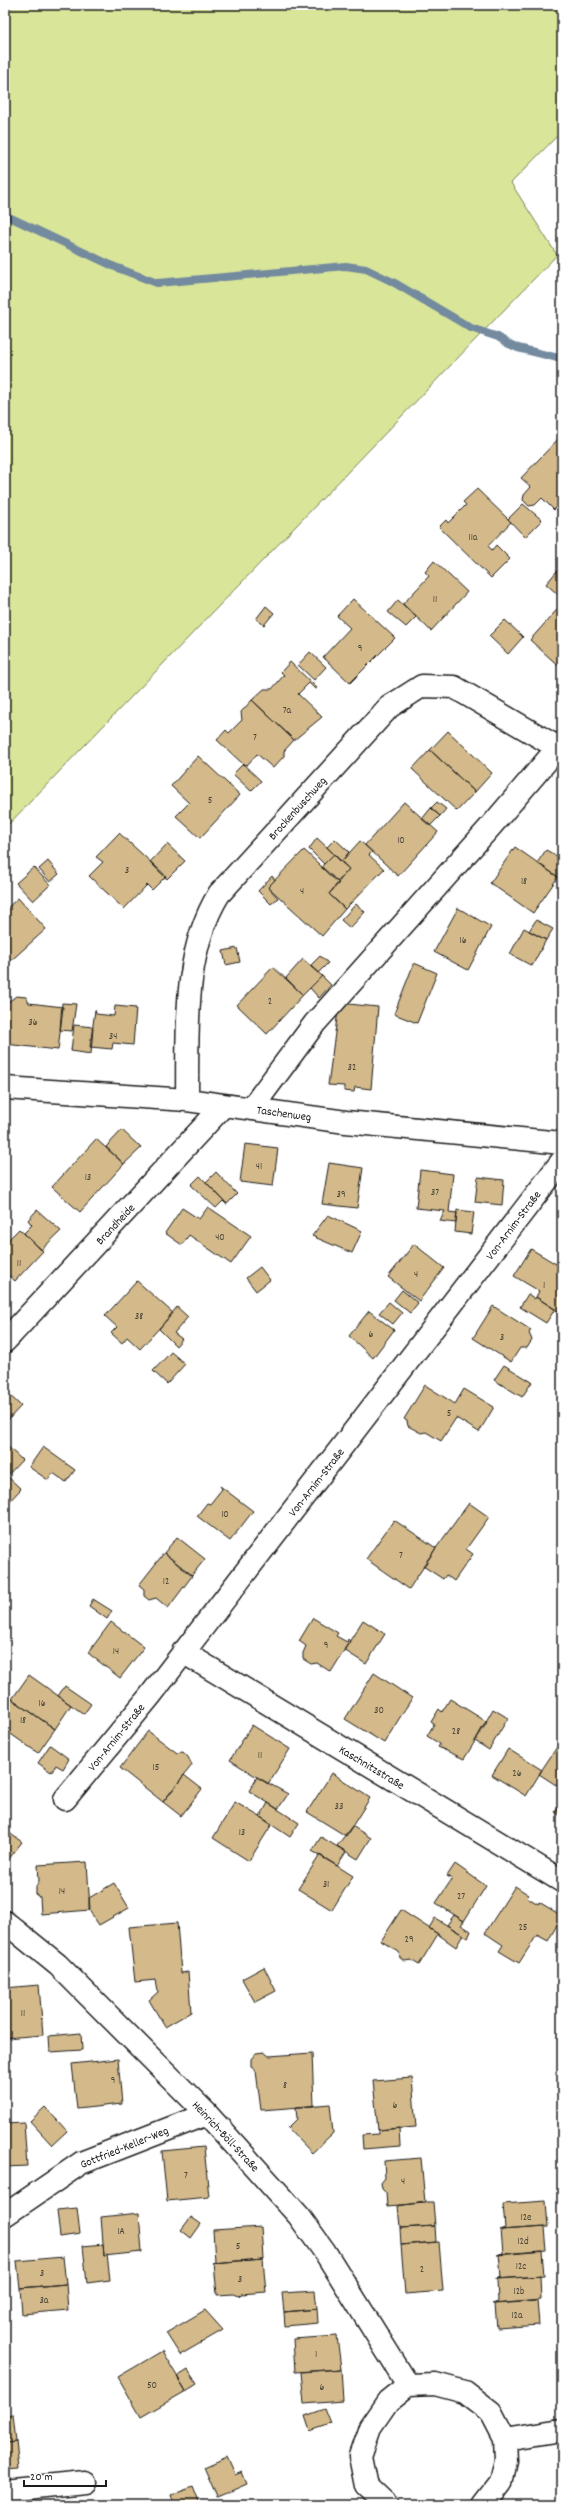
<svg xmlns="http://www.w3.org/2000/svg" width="567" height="2510" font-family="Dekko,sans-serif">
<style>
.green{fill:#d9e598;stroke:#7a805a}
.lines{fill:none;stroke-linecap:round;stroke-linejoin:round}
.stream{stroke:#738a9f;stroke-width:8}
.building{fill:#d4ba8a;stroke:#1c1c1c}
.minor-casing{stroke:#1c1c1c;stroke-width:25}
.minor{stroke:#fff;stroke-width:22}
.labels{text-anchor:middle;stroke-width:3.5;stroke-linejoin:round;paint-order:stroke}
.number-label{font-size:10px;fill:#4a4438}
.street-label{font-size:12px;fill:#1c1c1c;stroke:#fff}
</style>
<rect width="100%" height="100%" fill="#fff"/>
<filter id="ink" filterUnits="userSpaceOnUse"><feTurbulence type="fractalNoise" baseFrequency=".025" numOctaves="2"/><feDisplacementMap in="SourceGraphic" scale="8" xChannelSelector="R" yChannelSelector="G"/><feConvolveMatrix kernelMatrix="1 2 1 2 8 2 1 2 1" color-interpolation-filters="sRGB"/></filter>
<g filter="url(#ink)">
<!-- green -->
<path class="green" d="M 5,5 L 562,5 L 562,131 L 511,183 L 557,255 L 5,828 Z"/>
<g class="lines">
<!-- stream -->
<path class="stream" d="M 5,215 L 115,267 L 157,283 L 346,266 L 366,269 L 393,282 L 471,328 L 498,337 L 507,343 L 518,348 L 562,359"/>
</g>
<!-- building -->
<path class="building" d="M 562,435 L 562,502 L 554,510 L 542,498 L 535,505 L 529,506 L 523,500 L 524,495 L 531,487 L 521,478 Z
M 477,489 L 511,522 L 488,546 L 492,550 L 496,545 L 510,559 L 491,578 L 439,527 L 446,520 L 448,523 L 466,505 L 463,502 Z
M 523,504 L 542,520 L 525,537 L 508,519 Z
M 434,561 L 467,592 L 431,631 L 403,604 L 429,576 L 425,572 Z
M 562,565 L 562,598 L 546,584 Z
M 353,599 L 395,638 L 350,683 L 323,657 L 350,628 L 337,616 Z
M 398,600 L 416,617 L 406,627 L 388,612 Z
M 562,604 L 562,669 L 530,640 Z
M 266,606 L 274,613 L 264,625 L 256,619 Z
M 505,620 L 523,637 L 508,654 L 489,636 Z
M 310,652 L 326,667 L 314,680 L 298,665 Z
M 290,662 L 317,688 L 315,689 L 309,683 L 298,694 L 322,717 L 294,740 L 252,700 L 264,689 L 272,689 L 284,675 L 281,672 Z
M 252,700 L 294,740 L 284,751 L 284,756 L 273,768 L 257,754 L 247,765 L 243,764 L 217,740 L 226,730 L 229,733 L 242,720 L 241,712 Z
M 448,731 L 492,773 L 475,792 L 430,750 Z
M 430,750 L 475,792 L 457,811 L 412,769 Z
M 198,756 L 240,795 L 200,838 L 176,816 L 189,803 L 171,786 Z
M 243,764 L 261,781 L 251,791 L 233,774 Z
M 404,802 L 438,832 L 398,876 L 365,845 Z
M 437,802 L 446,809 L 440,816 L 431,808 Z
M 431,808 L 440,816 L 430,826 L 422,819 Z
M 119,833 L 166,876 L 152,890 L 147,885 L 124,909 L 89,876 L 103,862 L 96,857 Z
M 317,838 L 334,854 L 324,864 L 309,849 Z
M 335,839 L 349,852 L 341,862 L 327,847 Z
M 360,841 L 372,852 L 369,855 L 384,869 L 345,909 L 329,894 L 349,869 L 341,862 Z
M 167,844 L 185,861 L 167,879 L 150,862 Z
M 515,847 L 558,877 L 533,913 L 490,883 Z
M 304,850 L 339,883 L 329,894 L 345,909 L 322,936 L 268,887 Z
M 546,850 L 562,859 L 562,871 L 558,877 L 537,863 Z
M 334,854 L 349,869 L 337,882 L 321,867 Z
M 48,861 L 59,874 L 50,882 L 39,869 Z
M 34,867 L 50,885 L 33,901 L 16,883 Z
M 272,876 L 275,880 L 268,887 L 278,898 L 271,904 L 258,891 Z
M 18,898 L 46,929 L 5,966 L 5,910 Z
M 356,904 L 365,912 L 350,928 L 341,920 Z
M 458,908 L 491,927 L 468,970 L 434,952 Z
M 536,920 L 553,929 L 546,940 L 529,931 Z
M 524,928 L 546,940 L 532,966 L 510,954 Z
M 237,948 L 240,962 L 226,965 L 223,951 Z
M 320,956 L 328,963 L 318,973 L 310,966 Z
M 303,959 L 322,976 L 303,995 L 286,978 Z
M 414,963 L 437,973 L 417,1023 L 394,1014 Z
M 273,967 L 303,995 L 267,1034 L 237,1005 Z
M 322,976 L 331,985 L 319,998 L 310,988 Z
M 16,996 L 26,997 L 29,1003 L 63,1007 L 58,1050 L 5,1044 L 5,1012 L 7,1003 Z
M 62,1003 L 76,1004 L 72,1031 L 60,1030 Z
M 339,1003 L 378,1007 L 371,1089 L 355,1087 L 354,1092 L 344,1091 L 344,1086 L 328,1085 Z
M 115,1006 L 136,1008 L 133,1045 L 113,1043 L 112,1049 L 90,1047 L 95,1010 L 96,1014 L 114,1016 Z
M 74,1025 L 93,1027 L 91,1054 L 71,1051 Z
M 122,1130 L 141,1148 L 124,1164 L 106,1147 Z
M 96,1139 L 124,1164 L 80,1212 L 52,1187 Z
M 245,1144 L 278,1148 L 273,1186 L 240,1182 Z
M 329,1163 L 363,1168 L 357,1208 L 322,1204 Z
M 420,1170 L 453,1174 L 449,1212 L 457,1213 L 456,1223 L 440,1221 L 445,1211 L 416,1208 Z
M 216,1172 L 237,1194 L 227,1204 L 206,1182 Z
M 200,1176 L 227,1204 L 226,1204 L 223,1201 L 216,1208 L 191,1185 Z
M 478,1177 L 504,1180 L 502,1205 L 475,1202 Z
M 208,1207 L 251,1236 L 231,1264 L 189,1235 L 182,1245 L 165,1233 L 182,1208 L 199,1219 Z
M 37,1210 L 61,1231 L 41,1250 L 24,1233 L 32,1225 L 28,1220 Z
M 457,1210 L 474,1212 L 471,1234 L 455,1232 Z
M 328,1215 L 362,1231 L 352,1253 L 312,1236 Z
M 19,1229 L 43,1251 L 15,1281 L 5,1272 L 5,1239 L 7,1241 Z
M 414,1244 L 444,1268 L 419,1301 L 388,1277 Z
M 531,1249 L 556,1264 L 560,1258 L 562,1259 L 562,1314 L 536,1297 L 539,1291 L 514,1276 Z
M 260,1267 L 270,1280 L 256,1291 L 246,1278 Z
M 137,1281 L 173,1313 L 140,1349 L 127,1337 L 122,1343 L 111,1333 L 117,1327 L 105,1316 Z
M 402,1290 L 418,1303 L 410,1313 L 394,1300 Z
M 528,1294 L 535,1299 L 536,1297 L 555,1309 L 546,1323 L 520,1307 Z
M 389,1302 L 402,1313 L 393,1324 L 379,1313 Z
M 493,1306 L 531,1330 L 529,1333 L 532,1340 L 527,1348 L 520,1348 L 511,1362 L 473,1338 Z
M 177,1307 L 188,1317 L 174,1333 L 182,1339 L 176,1346 L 159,1329 Z
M 369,1311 L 394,1330 L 373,1358 L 349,1336 Z
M 171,1352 L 185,1364 L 167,1384 L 153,1371 Z
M 504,1365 L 532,1382 L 522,1397 L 494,1380 Z
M 425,1385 L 455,1404 L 464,1389 L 494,1407 L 479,1432 L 456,1418 L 441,1441 L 426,1432 L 421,1433 L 408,1426 L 407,1421 L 404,1419 Z
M 6,1392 L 21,1406 L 6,1422 L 5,1421 Z
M 5,1444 L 22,1460 L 7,1476 L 21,1489 L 5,1506 Z
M 43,1447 L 75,1470 L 66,1482 L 53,1473 L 48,1480 L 29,1467 Z
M 220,1486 L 253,1511 L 230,1541 L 197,1516 L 207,1503 L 210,1504 L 222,1489 Z
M 469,1503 L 489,1517 L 466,1549 L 473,1554 L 454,1581 L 446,1575 L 443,1579 L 423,1566 Z
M 394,1520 L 436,1548 L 409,1589 L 366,1559 Z
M 177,1537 L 205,1559 L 192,1575 L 164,1553 Z
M 164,1553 L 192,1576 L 168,1608 L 156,1598 L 149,1600 L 144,1596 L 144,1589 L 139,1585 Z
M 93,1599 L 112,1611 L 107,1619 L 89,1606 Z
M 313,1618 L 338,1633 L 336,1636 L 347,1642 L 348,1639 L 350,1641 L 331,1672 L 317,1663 L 311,1664 L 303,1659 L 303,1653 L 306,1646 L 299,1641 Z
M 363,1620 L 385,1634 L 366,1664 L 344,1650 Z
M 111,1622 L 144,1647 L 120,1678 L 88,1653 Z
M 374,1673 L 412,1698 L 384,1743 L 345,1719 Z
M 29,1675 L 71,1705 L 55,1729 L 12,1699 Z
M 65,1686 L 91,1704 L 84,1714 L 58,1696 Z
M 12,1699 L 55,1729 L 38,1753 L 5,1730 L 5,1709 Z
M 450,1699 L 487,1722 L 464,1759 L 438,1747 L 440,1744 L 427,1736 L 434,1724 L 431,1722 L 439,1709 L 442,1712 Z
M 493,1709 L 508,1718 L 489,1750 L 475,1741 Z
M 252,1725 L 290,1749 L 268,1784 L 230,1760 Z
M 148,1731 L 177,1753 L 183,1752 L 188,1757 L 192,1765 L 163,1802 L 120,1768 Z
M 559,1744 L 562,1746 L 562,1776 L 556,1785 L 539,1774 Z
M 50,1745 L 69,1759 L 63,1769 L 56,1765 L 51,1772 L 38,1763 Z
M 508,1749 L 542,1770 L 526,1796 L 492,1775 Z
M 332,1773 L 370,1798 L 346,1836 L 307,1812 Z
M 184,1775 L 202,1789 L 181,1816 L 163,1802 Z
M 257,1777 L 288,1794 L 278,1809 L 249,1791 Z
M 562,1800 L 562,1817 L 555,1812 Z
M 235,1802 L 272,1824 L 249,1861 L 213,1838 Z
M 268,1803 L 299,1823 L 290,1837 L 260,1817 Z
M 352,1826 L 371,1838 L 358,1859 L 337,1846 Z
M 5,1830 L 22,1842 L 5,1864 Z
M 321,1837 L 346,1852 L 337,1866 L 312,1851 Z
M 320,1855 L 353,1876 L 332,1910 L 298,1889 Z
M 87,1862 L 90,1910 L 41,1914 L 40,1897 L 36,1894 L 36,1886 L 39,1881 L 38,1865 Z
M 455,1864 L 486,1886 L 464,1921 L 436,1903 L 452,1879 L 447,1876 Z
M 114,1883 L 129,1908 L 99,1925 L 89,1910 L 89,1898 Z
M 515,1886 L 529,1895 L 527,1897 L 538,1904 L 539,1902 L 562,1916 L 548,1941 L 537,1935 L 519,1963 L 499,1951 L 503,1945 L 485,1933 Z
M 401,1910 L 438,1934 L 419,1965 L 411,1960 L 405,1961 L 400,1958 L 399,1952 L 381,1941 Z
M 454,1915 L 464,1921 L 461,1925 L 471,1931 L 468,1938 L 447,1925 Z
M 435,1918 L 463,1935 L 456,1947 L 429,1928 Z
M 177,1923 L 181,1973 L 188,1972 L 191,2012 L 165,2027 L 149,2000 L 158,1992 L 156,1980 L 135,1982 L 129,1927 Z
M 264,1967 L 276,1991 L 255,2002 L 242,1979 Z
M 39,1985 L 43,2035 L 5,2038 L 5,1988 Z
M 81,2033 L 82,2050 L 50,2052 L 49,2036 Z
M 264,2052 L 269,2056 L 312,2053 L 314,2106 L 261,2110 L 256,2071 L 251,2067 L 251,2059 L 256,2053 Z
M 118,2059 L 122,2104 L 77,2109 L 72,2064 Z
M 412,2078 L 416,2127 L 378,2130 L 373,2081 Z
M 330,2104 L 333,2133 L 312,2153 L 288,2128 L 297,2119 L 296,2107 Z
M 45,2107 L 67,2131 L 52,2145 L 30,2121 Z
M 24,2123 L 27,2166 L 5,2167 L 5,2124 Z
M 399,2128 L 400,2146 L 363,2149 L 362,2135 L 378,2134 L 378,2130 Z
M 204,2147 L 209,2197 L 167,2201 L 162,2151 Z
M 421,2158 L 425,2203 L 387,2206 L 386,2193 L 382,2189 L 381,2183 L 385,2178 L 384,2161 Z
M 546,2201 L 548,2227 L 499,2230 L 505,2228 L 503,2204 Z
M 424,2202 L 433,2202 L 435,2226 L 400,2228 L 398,2206 Z
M 77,2208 L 80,2234 L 60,2237 L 57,2210 Z
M 139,2213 L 142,2252 L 104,2256 L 101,2217 Z
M 191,2217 L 201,2224 L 191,2238 L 181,2230 Z
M 435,2226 L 436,2242 L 401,2245 L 400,2228 Z
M 261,2227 L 263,2259 L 212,2263 L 215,2262 L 213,2230 Z
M 544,2227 L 546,2251 L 497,2255 L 503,2253 L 501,2230 Z
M 439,2242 L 443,2291 L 405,2294 L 401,2245 Z
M 103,2244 L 104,2256 L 107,2255 L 110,2280 L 87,2283 L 83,2246 Z
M 542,2251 L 544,2276 L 494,2279 L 501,2277 L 499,2254 Z
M 63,2257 L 66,2284 L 20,2288 L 17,2261 Z
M 263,2259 L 266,2292 L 241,2294 L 239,2296 L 234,2294 L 217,2295 L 214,2263 L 212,2263 Z
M 540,2276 L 541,2300 L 492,2304 L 498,2302 L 497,2279 Z
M 66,2284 L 68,2310 L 22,2314 L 20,2288 Z
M 315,2291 L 317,2309 L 284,2312 L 282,2293 Z
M 537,2301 L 539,2325 L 497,2328 L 495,2304 Z
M 317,2309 L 318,2323 L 285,2326 L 284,2312 Z
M 205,2310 L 223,2330 L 180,2355 L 166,2333 Z
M 337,2336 L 341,2369 L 295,2372 L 293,2339 Z
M 162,2351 L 186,2391 L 141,2417 L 118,2377 Z
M 341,2369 L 343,2401 L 304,2404 L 301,2372 Z
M 188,2370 L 197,2384 L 186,2391 L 177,2377 Z
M 325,2409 L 331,2424 L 310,2431 L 305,2416 Z
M 13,2415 L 16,2442 L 5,2443 L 5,2416 Z
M 16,2442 L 19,2468 L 5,2469 L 5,2443 Z
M 227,2457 L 235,2475 L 242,2472 L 247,2484 L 217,2497 L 204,2467 Z
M 193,2487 L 200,2505 L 174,2505 L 171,2495 Z"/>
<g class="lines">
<defs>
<path id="minor" d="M 5,1088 L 187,1100 L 346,1122 L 562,1143
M 187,1100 C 188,1031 182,954 219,894 L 389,707 L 422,686 L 454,687 L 562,750
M 251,1109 L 315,1023 L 491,826 L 562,743
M 5,1341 L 224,1105
M 183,1652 L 562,1881
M 65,1799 L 150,1696 L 562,1161
M 5,1922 L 58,1965 L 207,2114 L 299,2216 L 325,2252 L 408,2385
M 5,2215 L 81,2163 L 207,2114
M 505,2439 L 562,2430
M 5,2490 L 85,2482
M 386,2505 L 366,2486 L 360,2456 L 370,2427 L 388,2401 L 408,2385 L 435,2384 L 465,2392 L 491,2412 L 505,2439 L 506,2461 L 501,2483 L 484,2505"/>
</defs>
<!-- minor casing -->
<use href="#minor" class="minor-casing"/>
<!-- minor -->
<use href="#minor" class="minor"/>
</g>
</g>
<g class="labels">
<!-- number labels -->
<g class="number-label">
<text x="473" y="540">11a</text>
<text x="435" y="602">11</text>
<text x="360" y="651">9</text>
<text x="287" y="713">7a</text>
<text x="255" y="740">7</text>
<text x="210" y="803">5</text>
<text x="401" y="843">10</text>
<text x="127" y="873">3</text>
<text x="524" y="884">18</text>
<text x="302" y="894">4</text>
<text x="463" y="943">16</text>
<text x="270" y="1004">2</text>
<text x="33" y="1025">36</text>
<text x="113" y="1039">34</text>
<text x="352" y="1070">32</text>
<text x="259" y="1169">41</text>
<text x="88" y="1180">13</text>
<text x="435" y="1195">37</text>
<text x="341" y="1197">39</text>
<text x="220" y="1240">40</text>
<text x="19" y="1266">11</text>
<text x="416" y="1277">4</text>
<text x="544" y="1288">1</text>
<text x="139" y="1319">38</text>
<text x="371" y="1337">6</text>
<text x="502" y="1340">3</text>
<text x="449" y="1416">5</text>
<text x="225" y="1517">10</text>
<text x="401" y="1558">7</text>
<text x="166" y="1584">12</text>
<text x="326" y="1648">9</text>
<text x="116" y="1654">14</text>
<text x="42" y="1706">16</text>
<text x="379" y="1713">30</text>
<text x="23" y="1723">18</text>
<text x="456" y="1734">28</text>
<text x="260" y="1758">11</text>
<text x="156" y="1770">15</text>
<text x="517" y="1776">26</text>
<text x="339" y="1809">33</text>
<text x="242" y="1835">13</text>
<text x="326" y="1887">31</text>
<text x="62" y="1894">14</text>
<text x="461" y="1899">27</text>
<text x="523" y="1930">25</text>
<text x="409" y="1942">29</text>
<text x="23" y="2016">11</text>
<text x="113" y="2083">9</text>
<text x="285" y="2088">8</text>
<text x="395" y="2108">6</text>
<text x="186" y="2178">7</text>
<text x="403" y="2184">4</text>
<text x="526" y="2220">12e</text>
<text x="121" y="2234">1A</text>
<text x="523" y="2244">12d</text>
<text x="238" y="2249">5</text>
<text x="521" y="2269">12c</text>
<text x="422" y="2272">2</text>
<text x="42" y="2276">3</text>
<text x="240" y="2282">3</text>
<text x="519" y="2294">12b</text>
<text x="44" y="2303">3a</text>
<text x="517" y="2318">12a</text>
<text x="316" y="2357">1</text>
<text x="152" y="2388">50</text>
<text x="322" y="2390">6</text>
</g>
<!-- street labels -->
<g class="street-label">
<text transform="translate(297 808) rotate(-48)" y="4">Brockenbuschweg</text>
<text transform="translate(284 1113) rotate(8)" y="4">Taschenweg</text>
<text transform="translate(115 1224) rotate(-47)" y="4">Brandheide</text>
<text transform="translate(513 1225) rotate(-53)" y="4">Von-Arnim-Straße</text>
<text transform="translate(316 1482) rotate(-52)" y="4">Von-Arnim-Straße</text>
<text transform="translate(116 1737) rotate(-51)" y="4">Von-Arnim-Straße</text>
<text transform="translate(372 1767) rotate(31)" y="4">Kaschnitzstraße</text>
<text transform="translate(226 2136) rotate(47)" y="4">Heinrich-Böll-Straße</text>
<text transform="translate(124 2147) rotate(-22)" y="4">Gottfried-Keller-Weg</text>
</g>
</g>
<!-- margin -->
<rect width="567" height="2510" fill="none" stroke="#fff" stroke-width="20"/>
<rect x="10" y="10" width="547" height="2490" fill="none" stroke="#1c1c1c" stroke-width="1.5" filter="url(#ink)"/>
<!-- scale -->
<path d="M24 2480v6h82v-6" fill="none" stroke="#1c1c1c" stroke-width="2"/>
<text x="30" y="2480" font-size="12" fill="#1c1c1c" stroke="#ffffff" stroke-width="3" paint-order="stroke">20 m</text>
</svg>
